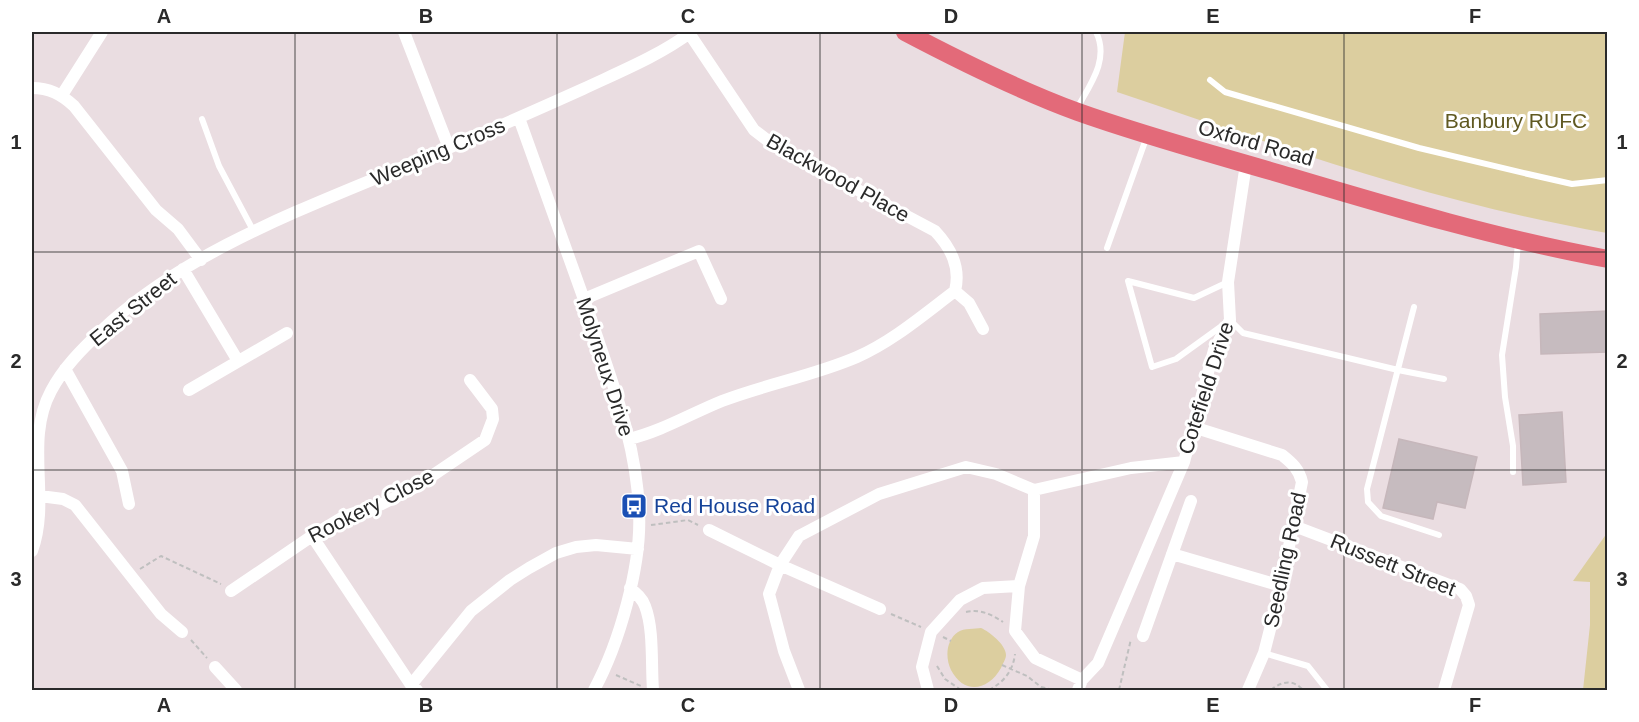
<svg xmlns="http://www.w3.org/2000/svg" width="1639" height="722" font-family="Helvetica,sans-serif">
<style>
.green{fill:#dcce9f}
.building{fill:#c6bbbf;stroke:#c6b7bb;stroke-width:1.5}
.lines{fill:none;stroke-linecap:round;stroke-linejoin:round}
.path{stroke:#bfbfbf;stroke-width:2;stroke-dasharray:4.5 3;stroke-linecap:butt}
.lane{stroke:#fff;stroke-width:6}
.street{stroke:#fff;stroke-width:12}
.primary{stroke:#e36a79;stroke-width:18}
.grid{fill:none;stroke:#2a2a2a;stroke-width:1.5;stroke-opacity:0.55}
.labels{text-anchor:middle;stroke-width:6;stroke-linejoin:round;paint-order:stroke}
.park-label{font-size:21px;fill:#605921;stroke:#fff}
.street-label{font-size:21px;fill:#2a2a2a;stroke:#fff}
.transit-label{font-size:21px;fill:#164399;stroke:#fff;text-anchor:start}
.neatline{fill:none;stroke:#2a2a2a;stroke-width:2}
.grid-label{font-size:20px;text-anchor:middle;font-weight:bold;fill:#2a2a2a}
</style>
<rect width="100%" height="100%" fill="#eadde1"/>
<!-- green -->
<path class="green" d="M 1125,32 L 1607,32 L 1607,233 C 1439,204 1278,146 1117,92 Z
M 1607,533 L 1607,690 L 1583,690 L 1590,625 L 1590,582 L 1573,581 Z
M 981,628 C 990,632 1006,645 1006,655 C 1006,659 1003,663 1001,668 C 988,691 964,695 951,670 C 945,658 946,640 958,632 C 964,628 975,629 981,628 Z"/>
<!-- building -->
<path class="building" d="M 1608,311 L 1608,352 L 1541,354 L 1540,314 Z
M 1562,412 L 1566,482 L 1523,485 L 1519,415 Z
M 1399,439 L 1477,457 L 1465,508 L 1437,502 L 1433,519 L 1383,508 Z"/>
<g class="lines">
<!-- path -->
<path class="path" d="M 651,525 L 688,520 L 698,525
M 140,569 L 161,556 L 221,584
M 966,612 C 980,609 991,614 1003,622
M 891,614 L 921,627
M 943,637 L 951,641
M 191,640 L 207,658
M 1002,665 L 1027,676 L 1041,687 L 1054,690
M 937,666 L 945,679 L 961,690
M 616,675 L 641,686
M 989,690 C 1004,682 1013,671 1015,654
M 1119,690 L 1131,639
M 1271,690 C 1282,681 1293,679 1303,690"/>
<!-- lane -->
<path class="lane" d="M 1210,80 L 1225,92 L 1419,148 L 1528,174 L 1572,184 L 1608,180
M 1076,110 C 1089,86 1110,60 1096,32
M 202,119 L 219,166 L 254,232
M 1107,248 L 1147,136
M 1128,281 L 1152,367 L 1176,359 L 1230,320 L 1243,333 L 1398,370 L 1444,379
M 1128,281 L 1194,298 L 1228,282
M 1414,307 L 1367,489 L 1368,502 L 1381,516 L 1439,535
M 1513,472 L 1513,446 L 1505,397 L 1502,355 L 1516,267 L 1518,242
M 1264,653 L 1308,666 L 1327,690"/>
<!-- street -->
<path class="street" d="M 404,32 L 449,148
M 32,88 C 49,88 61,94 74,106 L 156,210 L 178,229 L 201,260
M 62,95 L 102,32
M 519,118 C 543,185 567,252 591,319 C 612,382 637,445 639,512 C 642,565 619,644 594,690
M 183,269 L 238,361
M 955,291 L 969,303 L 983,329
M 584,299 L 699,251 L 721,299
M 65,369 L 122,471 L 129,504
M 189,390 L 287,333
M 1193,427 L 1282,455 C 1292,463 1299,469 1302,482 L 1281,586 L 1264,653 L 1248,690
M 629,439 C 662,431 690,414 722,401 C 766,384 813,376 857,357 C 893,341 923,315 955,291 C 961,267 951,248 935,231 L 775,146 L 754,130 L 689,33
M 40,496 L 63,499 L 75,505 L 161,614 L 182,632
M 1294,526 L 1460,589 L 1466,596 L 1469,605 L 1444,690
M 709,530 L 780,565 L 880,609
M 312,536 L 411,685
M 32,551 C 51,499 24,441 51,391 C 63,368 82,349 101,331 C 185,252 298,211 403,167 C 464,142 523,116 583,89 C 619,72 659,56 691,32
M 1172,554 L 1281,586
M 1019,586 L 1034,536 L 1034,490
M 630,588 C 636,593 642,598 645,606 C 654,629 651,665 653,690
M 231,591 L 312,536 L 345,516 L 382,504 L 414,488 L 485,440 L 493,419 L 492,409 L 470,380
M 1143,636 L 1191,501
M 215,667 L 236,690
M 417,690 L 411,685 L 471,611 L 510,580 L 529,568 L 556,553 L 576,547 L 596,545 L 638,549
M 799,690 L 784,651 L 769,594 L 780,565 L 799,536 L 879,494 L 966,467 L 996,474 L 1034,490 L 1131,468 L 1184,462 L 1214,350 L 1230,320 L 1228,282 L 1246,164
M 928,690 L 922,667 L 931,632 L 960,600 L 983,588 L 1019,586 L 1015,631 L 1035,658 L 1082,680
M 1078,690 L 1082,680 L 1098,663 L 1184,462"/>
<!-- primary -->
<path class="primary" d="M 905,32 C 960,61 1018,90 1078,112 C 1148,137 1220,156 1291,177 C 1395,208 1500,239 1608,259"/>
</g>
<!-- grid -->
<path class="grid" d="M 295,32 L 295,690M 557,32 L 557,690M 820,32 L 820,690M 1082,32 L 1082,690M 1344,32 L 1344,690M 32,252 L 1608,252M 32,470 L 1608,470"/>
<!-- icons -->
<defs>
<symbol id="bus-square" viewBox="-11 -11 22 22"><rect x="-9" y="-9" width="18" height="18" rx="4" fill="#1a4fb4" stroke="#fff"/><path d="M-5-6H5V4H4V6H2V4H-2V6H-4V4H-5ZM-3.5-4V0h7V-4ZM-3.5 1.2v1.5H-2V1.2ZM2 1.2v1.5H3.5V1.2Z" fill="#fff"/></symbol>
</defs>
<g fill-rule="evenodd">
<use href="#bus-square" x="619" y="491" width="30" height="30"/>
</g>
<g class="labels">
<!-- park labels -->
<g class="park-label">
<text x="1516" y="128">Banbury RUFC</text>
</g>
<!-- street labels -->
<g class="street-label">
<text transform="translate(1256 143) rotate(16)" y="7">Oxford Road</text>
<text transform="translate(438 152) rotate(-23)" y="7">Weeping Cross</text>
<text transform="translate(838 178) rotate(29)" y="7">Blackwood Place</text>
<text transform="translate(133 309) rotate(-39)" y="7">East Street</text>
<text transform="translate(605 367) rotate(72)" y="7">Molyneux Drive</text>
<text transform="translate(1206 388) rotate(-72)" y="7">Cotefield Drive</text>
<text transform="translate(371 506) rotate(-27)" y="7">Rookery Close</text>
<text transform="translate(1285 560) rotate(-78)" y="7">Seedling Road</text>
<text transform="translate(1393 565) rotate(22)" y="7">Russett Street</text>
</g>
<!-- transit labels -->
<g class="transit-label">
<text x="654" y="513">Red House Road</text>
</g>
</g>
<!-- border -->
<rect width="1639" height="722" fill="none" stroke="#ffffff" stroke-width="66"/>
<rect x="33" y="33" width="1573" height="656" class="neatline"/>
<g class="grid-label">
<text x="164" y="23">A</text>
<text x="426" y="23">B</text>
<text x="688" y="23">C</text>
<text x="951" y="23">D</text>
<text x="1213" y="23">E</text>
<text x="1475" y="23">F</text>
<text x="16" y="149">1</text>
<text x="1622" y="149">1</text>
<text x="16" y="368">2</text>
<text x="1622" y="368">2</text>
<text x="16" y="586">3</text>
<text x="1622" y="586">3</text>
<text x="164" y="712">A</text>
<text x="426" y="712">B</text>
<text x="688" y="712">C</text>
<text x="951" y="712">D</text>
<text x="1213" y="712">E</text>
<text x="1475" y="712">F</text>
</g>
</svg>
